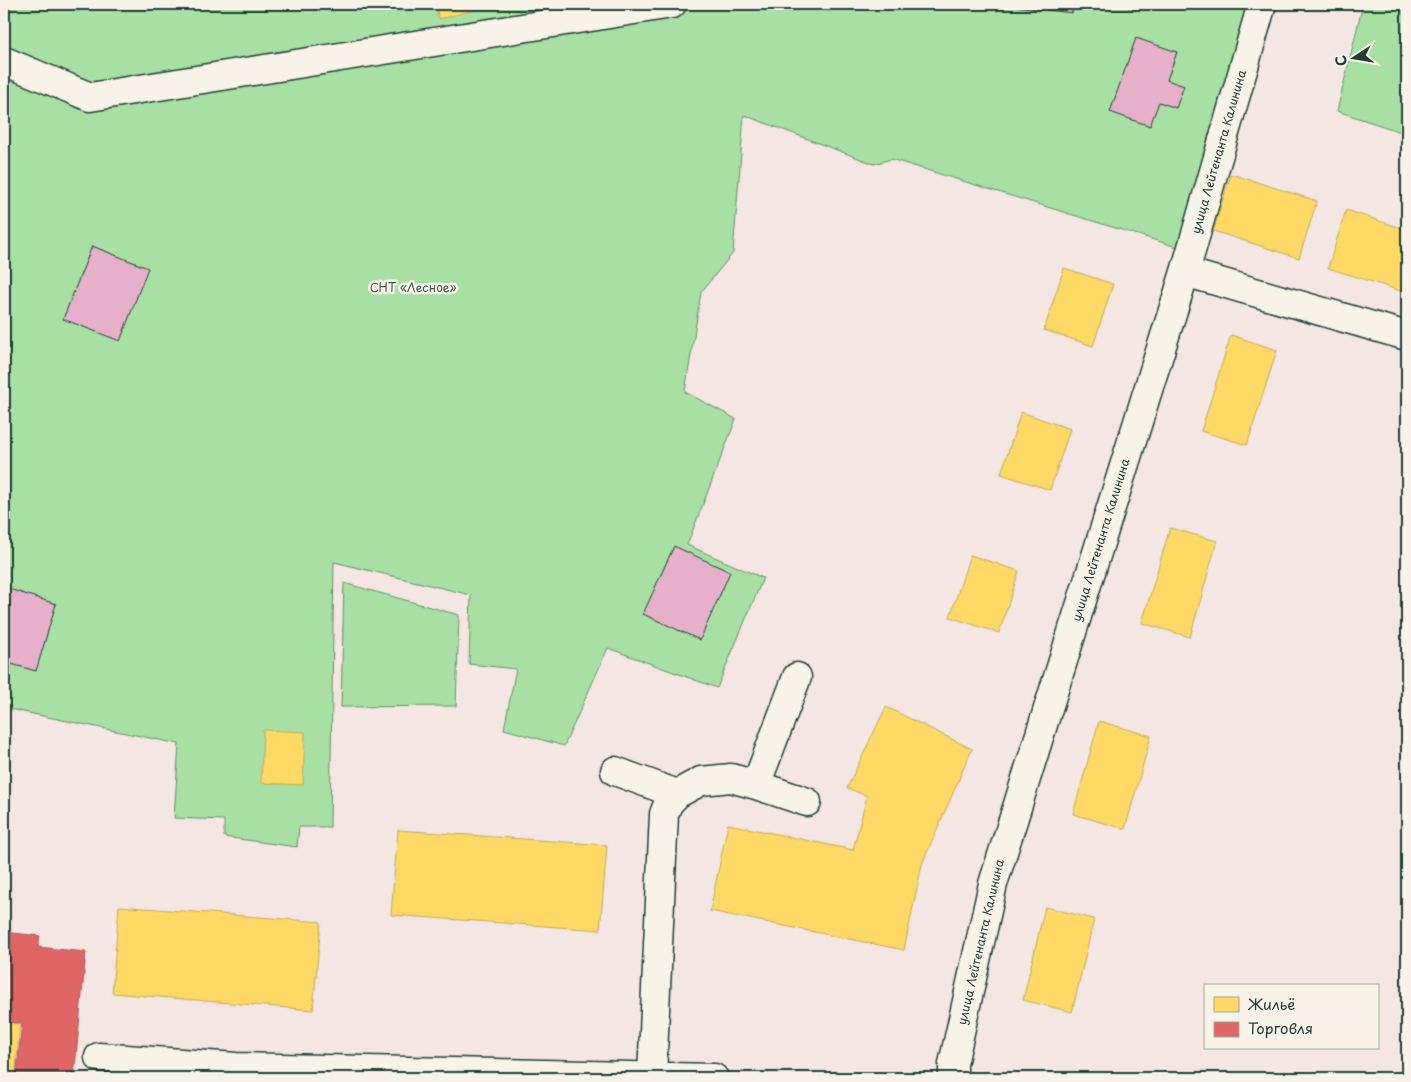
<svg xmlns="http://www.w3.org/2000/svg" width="1411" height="1082" font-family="'Playpen Sans',sans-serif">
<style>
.green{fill:#a8e0a4;stroke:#648e6c}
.homes{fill:#ffd966;stroke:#bcaa57}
.shops{fill:#e06666;stroke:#a65a57}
.building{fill:#e6b0c8;stroke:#1f3d34}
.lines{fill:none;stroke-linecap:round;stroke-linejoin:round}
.minor-casing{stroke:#1f3d34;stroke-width:31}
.minor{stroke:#f7f3e8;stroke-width:28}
.labels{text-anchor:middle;stroke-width:5;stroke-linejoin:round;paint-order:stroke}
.street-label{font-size:12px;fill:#1f3d34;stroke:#f7f3e8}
.park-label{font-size:12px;fill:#3a5e4a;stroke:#f7f3e8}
</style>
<rect width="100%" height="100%" fill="#f4e6e2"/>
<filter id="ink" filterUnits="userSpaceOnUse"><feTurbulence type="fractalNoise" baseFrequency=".02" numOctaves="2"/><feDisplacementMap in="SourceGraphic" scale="10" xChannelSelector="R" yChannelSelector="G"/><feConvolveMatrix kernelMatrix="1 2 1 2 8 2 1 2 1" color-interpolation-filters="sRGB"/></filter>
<g filter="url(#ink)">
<!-- green -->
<path class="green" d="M 4,4 L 1253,4 L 1200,254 L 891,159 L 874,164 L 744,115 L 733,253 L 701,292 L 685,392 L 736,419 L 687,545 L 763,578 L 717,688 L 608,648 L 564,746 L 504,729 L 516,669 L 469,664 L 471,595 L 334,562 L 330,827 L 299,827 L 297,847 L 224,837 L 224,820 L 174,818 L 179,744 L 4,708 Z
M 1363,4 L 1407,4 L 1407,134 L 1337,111 Z
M 344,583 L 459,615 L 456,706 L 341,707 Z"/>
<!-- homes -->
<path class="homes" d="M 435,4 L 499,4 L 439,19 Z
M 1231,174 L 1317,201 L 1299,258 L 1213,231 Z
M 1346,210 L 1407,230 L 1407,293 L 1328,268 Z
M 1064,268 L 1113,284 L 1093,346 L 1044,330 Z
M 1231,335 L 1277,350 L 1247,445 L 1201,431 Z
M 1021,412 L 1070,429 L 1050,490 L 1001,474 Z
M 1170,528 L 1217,541 L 1190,637 L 1142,623 Z
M 970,555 L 1019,571 L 999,633 L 950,617 Z
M 886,707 L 972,749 L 922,864 L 904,950 L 710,911 L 728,824 L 853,850 L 867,796 L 847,788 Z
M 1099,721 L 1151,736 L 1125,829 L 1073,814 Z
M 263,730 L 305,732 L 303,785 L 261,783 Z
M 398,830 L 607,845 L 600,930 L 391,915 Z
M 119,906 L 321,922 L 313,1010 L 112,993 Z
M 1045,907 L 1094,919 L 1072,1012 L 1023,1000 Z
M 4,1022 L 20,1024 L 15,1078 L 4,1078 Z"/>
<!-- shops -->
<path class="shops" d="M 4,932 L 40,936 L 38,947 L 86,952 L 74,1078 L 16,1078 L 22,1023 L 4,1022 Z"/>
<!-- building -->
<path class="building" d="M 998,4 L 1073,4 L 1072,13 Z
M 1136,38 L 1177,52 L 1167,80 L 1184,86 L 1176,108 L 1159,102 L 1150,126 L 1110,112 Z
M 92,246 L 148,268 L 120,341 L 63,319 Z
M 674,546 L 730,572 L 700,640 L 643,614 Z
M 6,588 L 56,604 L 36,671 L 4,662 L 4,594 Z"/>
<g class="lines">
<defs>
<path id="minor" d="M 4,61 L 90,97 L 672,4
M 1185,272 L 1407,336
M 615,771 L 677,794
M 756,785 L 797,677
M 99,1057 L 236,1067 L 714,1078
M 652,1076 L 664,814 L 668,804 L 677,794 L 701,781 L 731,778 L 756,785 L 807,802
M 953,1078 L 953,1064 L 993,884 L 1185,272 L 1262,4"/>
</defs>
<!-- minor casing -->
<use href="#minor" class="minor-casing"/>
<!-- minor -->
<use href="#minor" class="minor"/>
</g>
</g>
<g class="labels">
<!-- street labels -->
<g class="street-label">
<text transform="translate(1219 152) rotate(-74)" y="4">улица Лейтенанта Калинина</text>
<text transform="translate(1101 540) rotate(-73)" y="4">улица Лейтенанта Калинина</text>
<text transform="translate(981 942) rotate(-77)" y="4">улица Лейтенанта Калинина</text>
</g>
<!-- park labels -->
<g class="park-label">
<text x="413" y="292">СНТ «Лесное»</text>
</g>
</g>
<!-- margin -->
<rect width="1411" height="1082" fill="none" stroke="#f7f3e8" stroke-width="20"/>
<rect x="10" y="10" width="1391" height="1062" fill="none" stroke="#1f3d34" stroke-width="2" filter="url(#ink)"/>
<!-- legend -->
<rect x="1204" y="984" width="175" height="65" fill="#f7f3e8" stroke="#a1aaa0"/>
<rect x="1214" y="997" width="25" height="15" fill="#ffd966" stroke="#a1aaa0"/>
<text x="1248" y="1010" font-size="15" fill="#1f3d34">Жильё</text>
<rect x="1214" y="1022" width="25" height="15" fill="#e06666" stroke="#a1aaa0"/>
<text x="1248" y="1034" font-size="15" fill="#1f3d34">Торговля</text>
<!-- north arrow -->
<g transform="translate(1354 58) rotate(258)" stroke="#f7f3e8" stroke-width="4" paint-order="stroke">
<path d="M0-4L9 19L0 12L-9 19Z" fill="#1f3d34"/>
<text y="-8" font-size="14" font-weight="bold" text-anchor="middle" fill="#1f3d34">С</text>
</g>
</svg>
